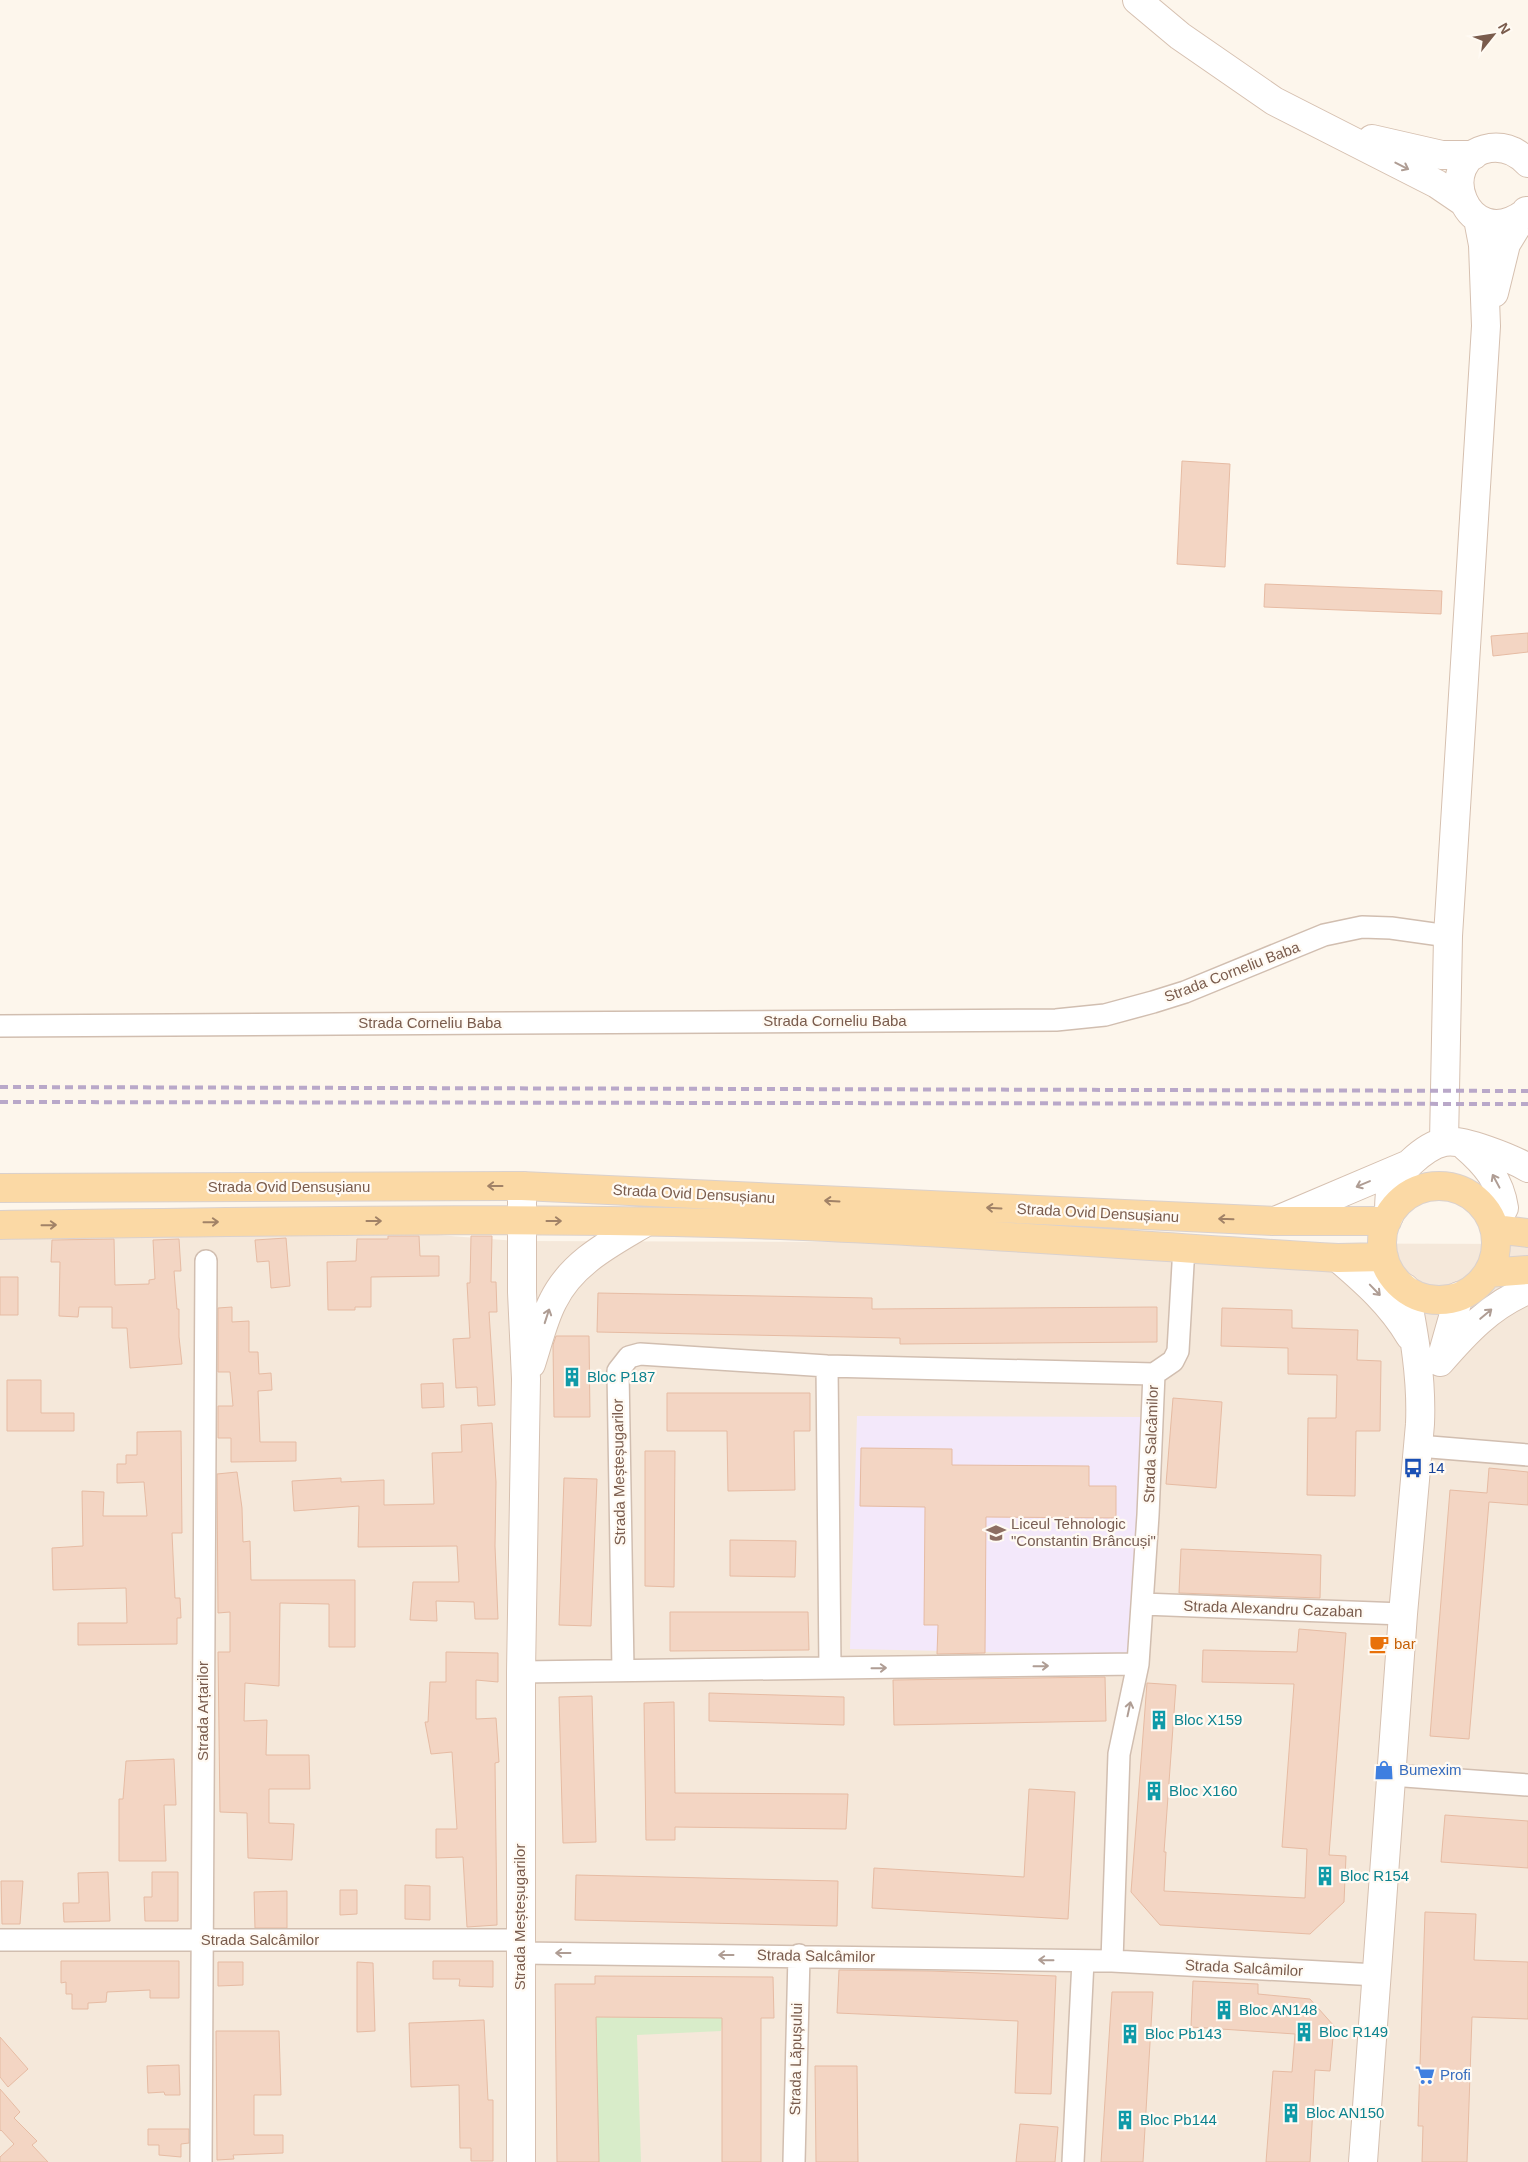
<svg xmlns="http://www.w3.org/2000/svg" width="1528" height="2162" font-family="Helvetica,sans-serif">
<style>
.residential{fill:#f5e8da}
.education{fill:#f3e8fa}
.green{fill:#d8ecc9}
.building{fill:#f3d5c3;stroke:#e6bba3}
.lines{fill:none;stroke-linecap:round;stroke-linejoin:round}
.street-casing{stroke:#d1beb0;stroke-width:24}
.secondary-casing{stroke:#d6c0b0;stroke-width:30}
.primary-casing{stroke:#dad1cd;stroke-width:30}
.street{stroke:#fff;stroke-width:21}
.secondary{stroke:#fff;stroke-width:28}
.primary{stroke:#fbd9a5;stroke-width:28}
.rail{stroke:#b9a8c9;stroke-width:4;stroke-dasharray:8 5;stroke-linecap:butt}
.oneway{stroke:#af9d94}
.oneway2{stroke:#a18267}
.labels{text-anchor:middle;stroke-width:4.5;stroke-linejoin:round;paint-order:stroke}
.street-label{font-size:15px;fill:#7a5c4d;stroke:#fffaf3}
.culture-label{font-size:15px;fill:#0d838f;stroke:#fffaf3;text-anchor:start}
.transit-label{font-size:15px;fill:#164399;stroke:#fffaf3;text-anchor:start}
.education-label{font-size:15px;fill:#785e54;stroke:#fffaf3;text-anchor:start}
.food-label{font-size:15px;fill:#c56008;stroke:#fffaf3;text-anchor:start}
.shop-label{font-size:15px;fill:#366cbe;stroke:#fffaf3;text-anchor:start}
</style>
<rect width="100%" height="100%" fill="#fdf6ec"/>
<!-- residential -->
<path class="residential" d="M 358,1229 L 517,1241 L 1528,1244 L 1528,2162 L 0,2162 L 0,1234 Z"/>
<!-- education -->
<path class="education" d="M 857,1416 L 1143,1417 L 1134,1655 L 850,1649 Z"/>
<!-- green -->
<path class="green" d="M 596,2017 L 723,2018 L 721,2031 L 637,2035 L 641,2162 L 599,2162 Z"/>
<!-- building -->
<path class="building" d="M 1182,461 L 1230,464 L 1225,567 L 1177,564 Z
M 1265,584 L 1442,591 L 1441,614 L 1264,607 Z
M 1528,633 L 1528,652 L 1493,656 L 1491,636 Z
M 388,1236 L 419,1236 L 420,1256 L 439,1256 L 439,1276 L 371,1277 L 371,1307 L 355,1307 L 355,1310 L 328,1310 L 327,1262 L 356,1261 L 357,1239 L 388,1239 Z
M 471,1236 L 492,1236 L 491,1282 L 496,1282 L 497,1312 L 489,1312 L 495,1405 L 478,1406 L 477,1387 L 456,1388 L 453,1339 L 470,1338 L 467,1283 L 470,1283 Z
M 286,1238 L 290,1286 L 271,1288 L 269,1261 L 257,1262 L 255,1240 Z
M 114,1239 L 115,1285 L 149,1284 L 149,1280 L 155,1279 L 153,1240 L 179,1239 L 181,1271 L 174,1271 L 177,1309 L 179,1309 L 179,1337 L 182,1364 L 130,1368 L 127,1328 L 112,1328 L 112,1307 L 79,1307 L 78,1317 L 59,1316 L 60,1262 L 51,1262 L 52,1240 Z
M 0,1277 L 18,1277 L 18,1315 L 0,1315 Z
M 598,1293 L 872,1298 L 872,1309 L 1157,1307 L 1157,1342 L 900,1344 L 900,1338 L 597,1332 Z
M 232,1307 L 232,1322 L 249,1321 L 249,1352 L 258,1352 L 259,1374 L 271,1373 L 272,1390 L 258,1391 L 260,1442 L 296,1442 L 296,1461 L 231,1462 L 231,1438 L 218,1438 L 218,1406 L 233,1406 L 230,1372 L 218,1372 L 218,1308 Z
M 1222,1308 L 1292,1310 L 1292,1328 L 1358,1330 L 1357,1360 L 1381,1361 L 1380,1431 L 1356,1431 L 1355,1496 L 1307,1495 L 1308,1418 L 1336,1418 L 1337,1375 L 1288,1374 L 1288,1348 L 1221,1346 Z
M 556,1336 L 589,1336 L 590,1417 L 554,1417 L 553,1345 Z
M 7,1380 L 41,1380 L 41,1413 L 74,1413 L 74,1431 L 7,1431 Z
M 443,1383 L 444,1407 L 422,1408 L 421,1384 Z
M 667,1393 L 810,1393 L 810,1431 L 794,1431 L 795,1490 L 728,1491 L 727,1431 L 667,1431 Z
M 1173,1398 L 1222,1402 L 1216,1488 L 1166,1484 Z
M 492,1423 L 496,1482 L 495,1546 L 498,1619 L 475,1619 L 474,1602 L 436,1601 L 437,1621 L 410,1620 L 413,1582 L 459,1582 L 457,1546 L 358,1547 L 359,1506 L 294,1511 L 292,1481 L 341,1478 L 341,1482 L 384,1480 L 384,1505 L 434,1504 L 432,1453 L 462,1452 L 461,1425 Z
M 181,1431 L 182,1533 L 172,1533 L 175,1598 L 180,1598 L 181,1618 L 177,1618 L 177,1644 L 78,1645 L 78,1623 L 127,1623 L 126,1588 L 53,1590 L 52,1548 L 83,1546 L 82,1491 L 104,1492 L 103,1516 L 147,1516 L 144,1482 L 117,1483 L 117,1464 L 126,1464 L 126,1455 L 137,1455 L 137,1432 Z
M 861,1448 L 952,1449 L 952,1465 L 1089,1466 L 1089,1486 L 1116,1486 L 1116,1518 L 986,1517 L 985,1653 L 937,1654 L 938,1625 L 924,1625 L 925,1507 L 860,1506 Z
M 645,1451 L 675,1451 L 674,1587 L 645,1586 Z
M 1489,1468 L 1528,1472 L 1528,1505 L 1489,1502 L 1469,1739 L 1430,1736 L 1450,1490 L 1487,1493 Z
M 237,1472 L 242,1508 L 243,1542 L 250,1541 L 251,1580 L 355,1580 L 355,1647 L 329,1647 L 329,1604 L 280,1603 L 279,1686 L 245,1683 L 244,1721 L 267,1720 L 266,1755 L 309,1755 L 310,1789 L 269,1789 L 269,1823 L 294,1824 L 292,1860 L 248,1858 L 247,1813 L 220,1812 L 218,1652 L 230,1652 L 230,1612 L 218,1613 L 217,1474 Z
M 564,1478 L 597,1479 L 591,1626 L 559,1625 Z
M 730,1540 L 796,1541 L 795,1577 L 730,1576 Z
M 1181,1549 L 1321,1555 L 1320,1598 L 1179,1593 Z
M 670,1612 L 808,1612 L 809,1650 L 670,1651 Z
M 1299,1629 L 1346,1633 L 1329,1855 L 1346,1856 L 1344,1902 L 1310,1934 L 1160,1925 L 1131,1892 L 1147,1683 L 1176,1685 L 1164,1852 L 1166,1852 L 1164,1891 L 1305,1898 L 1307,1849 L 1282,1847 L 1294,1684 L 1202,1682 L 1203,1650 L 1297,1652 Z
M 446,1652 L 498,1653 L 498,1682 L 476,1680 L 476,1719 L 496,1718 L 499,1762 L 495,1763 L 497,1925 L 467,1927 L 463,1857 L 436,1858 L 436,1829 L 457,1829 L 452,1752 L 431,1754 L 425,1722 L 428,1722 L 430,1682 L 446,1682 Z
M 1105,1677 L 1106,1721 L 894,1725 L 893,1680 Z
M 709,1693 L 844,1697 L 844,1725 L 709,1721 Z
M 592,1696 L 596,1842 L 563,1843 L 559,1697 Z
M 674,1702 L 675,1793 L 848,1794 L 846,1829 L 675,1827 L 675,1840 L 646,1840 L 644,1703 Z
M 174,1759 L 176,1805 L 164,1805 L 166,1861 L 119,1861 L 119,1799 L 123,1799 L 126,1761 Z
M 1029,1789 L 1075,1792 L 1068,1919 L 872,1908 L 874,1868 L 1024,1877 Z
M 1445,1815 L 1528,1821 L 1528,1868 L 1441,1862 Z
M 108,1872 L 110,1921 L 64,1922 L 63,1903 L 79,1903 L 78,1873 Z
M 152,1872 L 178,1872 L 178,1921 L 145,1921 L 144,1897 L 152,1897 Z
M 576,1875 L 838,1881 L 837,1926 L 575,1920 Z
M 1,1881 L 23,1881 L 20,1924 L 2,1924 Z
M 405,1885 L 430,1886 L 430,1920 L 405,1919 Z
M 340,1890 L 357,1890 L 357,1914 L 340,1915 Z
M 287,1891 L 287,1928 L 255,1928 L 254,1892 Z
M 1425,1912 L 1476,1914 L 1474,1960 L 1528,1962 L 1528,2019 L 1472,2017 L 1467,2162 L 1422,2162 L 1423,2126 L 1418,2126 Z
M 61,1961 L 179,1961 L 179,1998 L 150,1998 L 150,1990 L 107,1992 L 106,2002 L 88,2003 L 88,2009 L 72,2009 L 72,1994 L 66,1994 L 66,1982 L 61,1983 Z
M 433,1961 L 493,1961 L 493,1987 L 459,1986 L 460,1979 L 433,1979 Z
M 218,1962 L 243,1962 L 243,1985 L 218,1986 Z
M 357,1962 L 373,1963 L 375,2031 L 357,2032 Z
M 839,1970 L 930,1971 L 1056,1976 L 1051,2094 L 1015,2093 L 1018,2021 L 837,2013 Z
M 595,1976 L 773,1977 L 774,2018 L 761,2018 L 761,2162 L 722,2162 L 722,2018 L 596,2017 L 599,2162 L 557,2162 L 555,1984 L 595,1984 Z
M 1193,1981 L 1258,1984 L 1258,1994 L 1310,1999 L 1334,2026 L 1330,2071 L 1315,2070 L 1310,2162 L 1266,2162 L 1273,2071 L 1292,2072 L 1295,2034 L 1191,2027 Z
M 1112,1992 L 1153,1992 L 1143,2162 L 1101,2162 Z
M 484,2020 L 488,2100 L 493,2100 L 493,2161 L 471,2161 L 471,2148 L 460,2148 L 459,2085 L 411,2087 L 409,2023 Z
M 216,2031 L 279,2031 L 281,2095 L 254,2095 L 254,2135 L 283,2135 L 283,2153 L 233,2155 L 234,2159 L 217,2160 Z
M 0,2037 L 28,2069 L 8,2087 L 0,2077 Z
M 179,2065 L 180,2095 L 165,2095 L 164,2092 L 148,2093 L 147,2066 Z
M 815,2066 L 857,2066 L 858,2162 L 816,2162 Z
M 0,2089 L 20,2112 L 14,2118 L 37,2141 L 32,2145 L 48,2162 L 0,2162 L 0,2157 L 14,2144 L 1,2130 L 0,2131 Z
M 1020,2124 L 1058,2127 L 1055,2162 L 1016,2162 Z
M 148,2129 L 189,2129 L 189,2143 L 181,2144 L 181,2157 L 159,2155 L 159,2145 L 148,2145 Z"/>
<g class="lines">
<defs>
<path id="street" d="M 0,1026 L 1056,1020 L 1105,1015 L 1153,1002 L 1185,992 L 1324,935 L 1362,927 L 1391,928 L 1448,936
M 827,1366 L 830,1668
M 1418,1446 L 1528,1455
M 1143,1604 L 1403,1614
M 623,1670 L 618,1371 L 629,1357 L 640,1354 L 827,1366 L 1154,1374 L 1173,1361 L 1178,1351 L 1184,1247
M 521,1672 L 1138,1664
M 1391,1775 L 1528,1785
M 0,1940 L 521,1940
M 521,1953 L 1112,1961 L 1377,1975
M 1112,1961 L 1119,1754 L 1138,1664 L 1148,1515 L 1154,1374
M 201,2162 L 206,1261
M 794,2162 L 799,1955
M 1073,2162 L 1083,1961"/>
<path id="secondary" d="M 1137,0 L 1180,36 L 1274,101 L 1437,184 L 1462,201
M 1372,139 L 1442,155 L 1474,155
M 1525,213 C 1466,256 1431,158 1490,148 C 1506,146 1518,152 1528,163
M 1494,293 L 1506,244 L 1526,211
M 1444,1142 L 1448,936 L 1486,326 L 1483,245 L 1478,219
M 1465,1146 C 1486,1164 1500,1181 1504,1208 L 1494,1225
M 1389,1216 C 1389,1209 1389,1201 1390,1193 C 1394,1174 1425,1146 1444,1142 C 1462,1138 1513,1159 1528,1168
M 1275,1221 L 1407,1165
M 1338,1258 C 1366,1282 1391,1304 1410,1336
M 1442,1356 L 1459,1296
M 1440,1362 C 1466,1332 1491,1305 1528,1290
M 531,1364 C 538,1343 543,1320 553,1301 C 572,1262 611,1243 646,1222
M 521,2162 L 521,1672 L 526,1379 L 522,1292 L 522,1186
M 1363,2162 L 1403,1614 L 1420,1424 C 1422,1378 1414,1333 1405,1288"/>
<path id="primary" d="M1382 1243a57 57 0 1 1 114 0a57 57 0 1 1-114 0Z
M 0,1188 L 522,1186 L 1275,1221 L 1387,1221
M 0,1225 C 260,1222 521,1216 781,1225 C 967,1232 1153,1247 1338,1258 L 1384,1257
M 1495,1229 L 1528,1233
M 1488,1273 L 1528,1270"/>
</defs>
<!-- street casing -->
<use href="#street" class="street-casing"/>
<!-- secondary casing -->
<use href="#secondary" class="secondary-casing"/>
<!-- primary casing -->
<use href="#primary" class="primary-casing"/>
<!-- street -->
<use href="#street" class="street"/>
<!-- secondary -->
<use href="#secondary" class="secondary"/>
<!-- primary -->
<use href="#primary" class="primary"/>
<!-- rail -->
<path class="rail" d="M 0,1087 L 1528,1091
M 0,1102 L 1528,1104"/>
</g>
<!-- one-way arrows -->
<defs><path id="oneway-shaft" d="M-6 0H5M1.5-3L5.5 0L1.5 3" fill="none" stroke-width="1.6" stroke-linecap="round" stroke-linejoin="round" transform="scale(1.25)"/></defs>
<g class="oneway">
<use href="#oneway-shaft" transform="translate(1402 166) rotate(27)"/>
<use href="#oneway-shaft" transform="translate(1496 1181) rotate(-118)"/>
<use href="#oneway-shaft" transform="translate(1363 1184) rotate(157)"/>
<use href="#oneway-shaft" transform="translate(1375 1290) rotate(46)"/>
<use href="#oneway-shaft" transform="translate(1486 1314) rotate(-40)"/>
<use href="#oneway-shaft" transform="translate(547 1316) rotate(-72)"/>
<use href="#oneway-shaft" transform="translate(1041 1666) rotate(-1)"/>
<use href="#oneway-shaft" transform="translate(879 1668) rotate(-1)"/>
<use href="#oneway-shaft" transform="translate(1129 1709) rotate(-78)"/>
<use href="#oneway-shaft" transform="translate(563 1953) rotate(-180)"/>
<use href="#oneway-shaft" transform="translate(726 1955) rotate(-180)"/>
<use href="#oneway-shaft" transform="translate(1046 1960) rotate(-179)"/>
</g>
<g class="oneway2">
<use href="#oneway-shaft" transform="translate(495 1186) rotate(180)"/>
<use href="#oneway-shaft" transform="translate(832 1201) rotate(-177)"/>
<use href="#oneway-shaft" transform="translate(994 1208) rotate(-177)"/>
<use href="#oneway-shaft" transform="translate(1226 1219) rotate(-178)"/>
<use href="#oneway-shaft" transform="translate(374 1221)"/>
<use href="#oneway-shaft" transform="translate(554 1221)"/>
<use href="#oneway-shaft" transform="translate(211 1222) rotate(-1)"/>
<use href="#oneway-shaft" transform="translate(49 1225) rotate(-1)"/>
</g>
<!-- icons -->
<defs>
<symbol id="building-bare" viewBox="-9 -9 18 18"><path d="M-4-6H4V6H1V3H-1V6H-4ZM-2.5-4.3h1.7v1.8h-1.7ZM.8-4.3h1.7v1.8H.8ZM-2.5-1h1.7V.8h-1.7ZM.8-1h1.7V.8H.8Z" fill="#0f9aa8" stroke="#fffaf3" stroke-width="2.5" paint-order="stroke"/></symbol>
<symbol id="bus-bare" viewBox="-9 -9 18 18"><path d="M-5-6H5V4H4V6H2V4H-2V6H-4V4H-5ZM-3.5-4V0h7V-4ZM-3.5 1.2v1.5H-2V1.2ZM2 1.2v1.5H3.5V1.2Z" fill="#1a4fb4" stroke="#fffaf3" stroke-width="2.5" paint-order="stroke"/></symbol>
<symbol id="school-bare" viewBox="-9 -9 18 18"><path d="M0-5L7-2L0 1L-7-2ZM-4 1L0 2.5L4 1V4Q0 6-4 4Z" fill="#8d6e63" stroke="#fffaf3" stroke-width="2.5" paint-order="stroke"/></symbol>
<symbol id="cafe-bare" viewBox="-9 -9 18 18"><path d="M-5.5-4.5H6V0H3Q3 3.5 0 3.5H-2.5Q-5.5 3.5-5.5 0ZM3-3.2v2h1.7v-2ZM-6 4.5H4V6H-6Z" fill="#e8710a" stroke="#fffaf3" stroke-width="2.5" paint-order="stroke"/></symbol>
<symbol id="shop-bare" viewBox="-9 -9 18 18"><path d="M-5-2.5h2.3a2.7 3.5 0 0 1 5.4 0H5L5.5 6h-11ZM-1.5-2.5h3a1.5 2.3 0 0 0-3 0Z" fill="#3f7fe0" stroke="#fffaf3" stroke-width="2.5" paint-order="stroke"/></symbol>
<symbol id="supermarket-bare" viewBox="-9 -9 18 18"><path d="M-6-5.5h2.5l.6 2H6L4.5 2H-2.5L-4.4-4H-6ZM-1.5 3.2a1.3 1.3 0 1 0 .1 0ZM3 3.2a1.3 1.3 0 1 0 .1 0Z" fill="#3f7fe0" stroke="#fffaf3" stroke-width="2.5" paint-order="stroke"/></symbol>
</defs>
<g fill-rule="evenodd">
<use href="#building-bare" x="558" y="1363" width="28" height="28"/>
<use href="#bus-bare" x="1399" y="1454" width="28" height="28"/>
<use href="#school-bare" x="982" y="1519" width="28" height="28"/>
<use href="#cafe-bare" x="1365" y="1630" width="28" height="28"/>
<use href="#building-bare" x="1145" y="1706" width="28" height="28"/>
<use href="#shop-bare" x="1370" y="1756" width="28" height="28"/>
<use href="#building-bare" x="1140" y="1777" width="28" height="28"/>
<use href="#building-bare" x="1311" y="1862" width="28" height="28"/>
<use href="#building-bare" x="1210" y="1996" width="28" height="28"/>
<use href="#building-bare" x="1290" y="2018" width="28" height="28"/>
<use href="#building-bare" x="1116" y="2020" width="28" height="28"/>
<use href="#supermarket-bare" x="1411" y="2061" width="28" height="28"/>
<use href="#building-bare" x="1277" y="2099" width="28" height="28"/>
<use href="#building-bare" x="1111" y="2106" width="28" height="28"/>
</g>
<g class="labels">
<!-- street labels -->
<g class="street-label">
<text transform="translate(1232 972) rotate(-21)" y="5">Strada Corneliu Baba</text>
<text x="835" y="1026">Strada Corneliu Baba</text>
<text x="430" y="1028">Strada Corneliu Baba</text>
<text x="289" y="1192">Strada Ovid Densușianu</text>
<text transform="translate(694 1194) rotate(3)" y="5">Strada Ovid Densușianu</text>
<text transform="translate(1098 1213) rotate(3)" y="5">Strada Ovid Densușianu</text>
<text transform="translate(1151 1444) rotate(-88)" y="5">Strada Salcâmilor</text>
<text transform="translate(619 1472) rotate(-91)" y="5">Strada Meșteșugarilor</text>
<text transform="translate(1273 1609) rotate(2)" y="5">Strada Alexandru Cazaban</text>
<text transform="translate(203 1711) rotate(-90)" y="5">Strada Arțarilor</text>
<text transform="translate(520 1917) rotate(-90)" y="5">Strada Meșteșugarilor</text>
<text x="260" y="1945">Strada Salcâmilor</text>
<text transform="translate(816 1956) rotate(1)" y="5">Strada Salcâmilor</text>
<text transform="translate(1244 1968) rotate(3)" y="5">Strada Salcâmilor</text>
<text transform="translate(796 2059) rotate(-89)" y="5">Strada Lăpușului</text>
</g>
<!-- culture labels -->
<g class="culture-label">
<text x="587" y="1382">Bloc P187</text>
<text x="1174" y="1725">Bloc X159</text>
<text x="1169" y="1796">Bloc X160</text>
<text x="1340" y="1881">Bloc R154</text>
<text x="1239" y="2015">Bloc AN148</text>
<text x="1319" y="2037">Bloc R149</text>
<text x="1145" y="2039">Bloc Pb143</text>
<text x="1306" y="2118">Bloc AN150</text>
<text x="1140" y="2125">Bloc Pb144</text>
</g>
<!-- transit labels -->
<g class="transit-label">
<text x="1428" y="1473">14</text>
</g>
<!-- education labels -->
<g class="education-label">
<text x="1011" y="1529">Liceul Tehnologic<tspan x="1011" dy="17">"Constantin Brâncuși"</tspan></text>
</g>
<!-- food labels -->
<g class="food-label">
<text x="1394" y="1649">bar</text>
</g>
<!-- shop labels -->
<g class="shop-label">
<text x="1399" y="1775">Bumexim</text>
<text x="1440" y="2080">Profi</text>
</g>
</g>
<!-- north arrow -->
<g transform="translate(1493 35) rotate(60)" stroke="#fffaf3" stroke-width="4" paint-order="stroke">
<path d="M0-4L9 19L0 12L-9 19Z" fill="#7a5c4d"/>
<text y="-8" font-size="14" font-weight="bold" text-anchor="middle" fill="#7a5c4d">N</text>
</g>
</svg>
